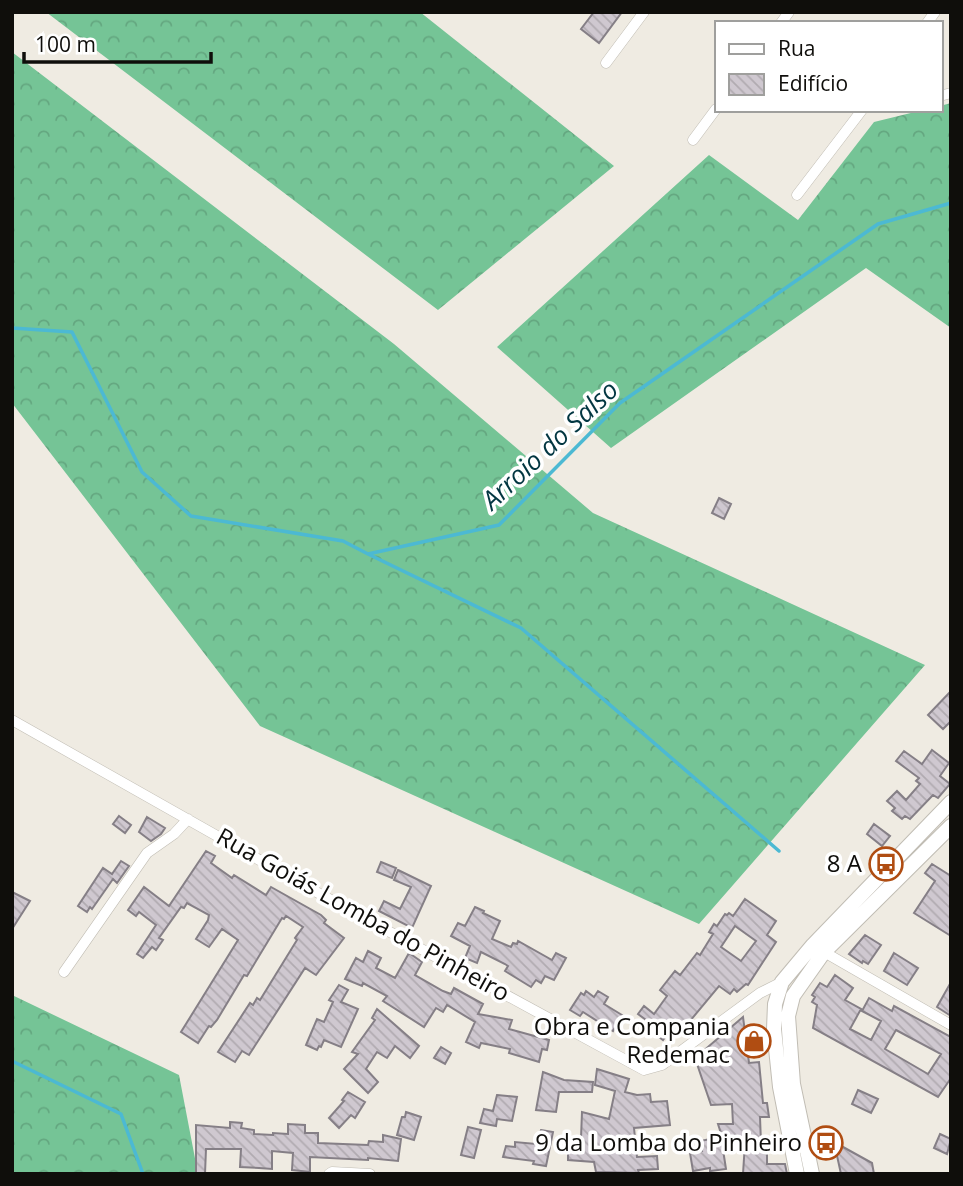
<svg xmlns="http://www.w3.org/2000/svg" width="963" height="1186" font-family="'Open Sans',sans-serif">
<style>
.forest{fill:url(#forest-crowns)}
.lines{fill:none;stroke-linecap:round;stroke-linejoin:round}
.stream{stroke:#4cb9d3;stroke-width:3.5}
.building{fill:url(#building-back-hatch);stroke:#857f86;stroke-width:2;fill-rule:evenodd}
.street-casing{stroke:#c1bdb4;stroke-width:11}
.secondary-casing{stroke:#c1bdb4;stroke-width:16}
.street{stroke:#fff;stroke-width:10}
.secondary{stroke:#fff;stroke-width:14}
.labels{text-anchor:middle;stroke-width:7;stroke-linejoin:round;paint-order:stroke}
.poi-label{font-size:24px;fill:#0f0e0b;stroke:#fff;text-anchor:end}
.street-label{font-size:24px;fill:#0f0e0b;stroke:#fff}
.water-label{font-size:26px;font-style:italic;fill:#023641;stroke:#fff}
</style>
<defs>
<pattern id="forest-crowns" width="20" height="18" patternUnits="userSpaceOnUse" patternTransform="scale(1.75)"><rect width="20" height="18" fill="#75c496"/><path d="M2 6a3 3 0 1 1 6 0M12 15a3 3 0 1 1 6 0" fill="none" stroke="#64a780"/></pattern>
<pattern id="building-back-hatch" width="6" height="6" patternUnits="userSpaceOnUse" patternTransform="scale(1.75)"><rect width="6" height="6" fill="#cfc8d0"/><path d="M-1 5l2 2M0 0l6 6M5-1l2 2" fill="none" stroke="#b1abb1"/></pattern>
</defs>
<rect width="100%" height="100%" fill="#efebe2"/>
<!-- forest -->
<path class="forest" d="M 46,12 L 420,12 L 614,166 L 438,310 Z
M 12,52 L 394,344 L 593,513 L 925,665 L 699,924 L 260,726 L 12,403 Z
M 951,103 L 951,328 L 866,268 L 611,448 L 497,347 L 709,155 L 798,220 L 874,122 L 923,110 L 940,110 L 940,106 Z
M 12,995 L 179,1075 L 198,1174 L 12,1174 Z"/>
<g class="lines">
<!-- stream -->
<path class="stream" d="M 12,328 L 72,332 L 142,472 L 191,516 L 343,541 L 368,554 L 499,525 L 620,403 L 878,224 L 951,203
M 370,555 L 521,628 L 779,851
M 12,1061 L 121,1114 L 143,1174"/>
</g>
<!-- building -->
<path class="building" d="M 594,12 L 622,12 L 599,43 L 581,29 Z
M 719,498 L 731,504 L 724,519 L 712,513 Z
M 951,691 L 951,721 L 943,729 L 928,715 Z
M 932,750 L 949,763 L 940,776 L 950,784 L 938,798 L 933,795 L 910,819 L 905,816 L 902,819 L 892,811 L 895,808 L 887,801 L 897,791 L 906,800 L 920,784 L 916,781 L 919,778 L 896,761 L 904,751 L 922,764 Z
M 119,816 L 131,825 L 125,833 L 113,824 Z
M 147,817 L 165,828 L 161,834 L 151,841 L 139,832 Z
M 874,824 L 890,836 L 882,846 L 867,834 Z
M 206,851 L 215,856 L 211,863 L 232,878 L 234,875 L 266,895 L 271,887 L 321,915 L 326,920 L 324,923 L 344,938 L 316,975 L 305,968 L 249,1055 L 242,1051 L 235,1062 L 218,1052 L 250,1003 L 253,1005 L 257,998 L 260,1000 L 297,940 L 295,938 L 303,927 L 286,916 L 284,919 L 282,918 L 247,976 L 244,975 L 217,1020 L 211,1027 L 209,1026 L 198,1043 L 181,1032 L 238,940 L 222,929 L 209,947 L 196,939 L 208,920 L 209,915 L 187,903 L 184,908 L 181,907 L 159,938 L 163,940 L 156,950 L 152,947 L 143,958 L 137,954 L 156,925 L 139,912 L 136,916 L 128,910 L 144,887 L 169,906 Z
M 121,861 L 129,866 L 117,883 L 113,879 L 92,909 L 90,907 L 87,912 L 78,906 L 103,868 L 112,874 Z
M 381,862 L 396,868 L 392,878 L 377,872 Z
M 932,864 L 951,876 L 951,936 L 914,913 L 935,881 L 925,873 Z
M 398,870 L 431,886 L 412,928 L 379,911 L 384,901 L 400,909 L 411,887 L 394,880 Z
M 12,892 L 30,901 L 12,929 Z
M 745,899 L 776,921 L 767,935 L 776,942 L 748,985 L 746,984 L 737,992 L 734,989 L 730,994 L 719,986 L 685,1027 L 677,1020 L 663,1040 L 643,1025 L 646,1020 L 638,1014 L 644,1006 L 654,1014 L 667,996 L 660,990 L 675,971 L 680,975 L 697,953 L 700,955 L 713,934 L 709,932 L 714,924 L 717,926 L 725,914 L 727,915 L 729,913 L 733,916 ZM 735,926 L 756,941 L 741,961 L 721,947 Z
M 475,907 L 484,911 L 483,913 L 500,921 L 492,939 L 511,947 L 513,943 L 517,944 L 518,941 L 552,960 L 556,953 L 566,958 L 554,980 L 545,976 L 541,983 L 536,980 L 531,987 L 505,971 L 508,966 L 505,964 L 481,952 L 477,963 L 465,958 L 470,946 L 451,936 L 458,923 L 465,926 Z
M 865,935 L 881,945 L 868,964 L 863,961 L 862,963 L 849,954 Z
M 368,951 L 381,958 L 376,968 L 395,978 L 409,953 L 422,962 L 415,975 L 443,991 L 451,994 L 454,988 L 483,1004 L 478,1014 L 512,1020 L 509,1029 L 549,1040 L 547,1050 L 542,1049 L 539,1062 L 509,1053 L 510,1049 L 481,1043 L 479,1048 L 466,1042 L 475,1022 L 447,1005 L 443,1012 L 436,1008 L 424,1027 L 383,1001 L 387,996 L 363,983 L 362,986 L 345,979 L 356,958 L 363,962 Z
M 894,953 L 918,968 L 907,985 L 884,971 Z
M 835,975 L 853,988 L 845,1000 L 861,1009 L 850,1029 L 871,1040 L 881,1021 L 862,1011 L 869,998 L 892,1011 L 894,1006 L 951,1037 L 951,1078 L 938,1097 L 813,1028 L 817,1005 L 812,1002 L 815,997 L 812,995 L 820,983 L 827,987 ZM 896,1030 L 941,1054 L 928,1074 L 885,1049 Z
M 951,982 L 951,1016 L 937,1007 Z
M 339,985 L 348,990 L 341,1002 L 358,1009 L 341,1047 L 324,1040 L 321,1047 L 319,1046 L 317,1050 L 306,1045 L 317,1019 L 324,1022 L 333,1002 L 329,1000 Z
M 586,991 L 594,997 L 598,991 L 608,997 L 604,1004 L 622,1015 L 613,1031 L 583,1012 L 580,1016 L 570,1010 L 581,993 L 584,995 Z
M 377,1009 L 419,1046 L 410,1058 L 395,1046 L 387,1058 L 377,1052 L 366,1069 L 378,1082 L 368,1093 L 344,1069 L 358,1054 L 352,1052 L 375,1020 L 372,1018 Z
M 743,1017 L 749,1063 L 759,1062 L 763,1103 L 767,1103 L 769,1117 L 760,1117 L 761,1143 L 767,1143 L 767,1164 L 785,1164 L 787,1174 L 743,1174 L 745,1143 L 724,1143 L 718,1124 L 733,1124 L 732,1104 L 711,1105 L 695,1058 Z
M 441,1047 L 451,1053 L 445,1064 L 434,1058 Z
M 597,1069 L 629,1079 L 625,1092 L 637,1095 L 650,1094 L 651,1102 L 667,1101 L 670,1125 L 634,1128 L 637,1157 L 657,1156 L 658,1169 L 638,1170 L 639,1173 L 596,1172 L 594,1162 L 568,1160 L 568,1151 L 574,1151 L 576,1138 L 581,1138 L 582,1112 L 609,1119 L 615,1091 L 595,1085 Z
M 543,1072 L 564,1080 L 593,1082 L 592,1092 L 559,1092 L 556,1112 L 536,1110 Z
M 858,1090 L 878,1099 L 871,1113 L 852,1104 Z
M 348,1092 L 365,1102 L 355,1118 L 351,1115 L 339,1128 L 329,1118 L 344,1101 L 342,1100 Z
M 497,1095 L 517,1097 L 512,1121 L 497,1119 L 496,1126 L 480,1123 L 484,1109 L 493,1111 Z
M 406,1112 L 421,1117 L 414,1140 L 397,1135 L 402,1117 L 405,1117 Z
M 230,1122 L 242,1123 L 241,1128 L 254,1130 L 254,1134 L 273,1135 L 273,1133 L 288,1134 L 288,1124 L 305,1125 L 305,1133 L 318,1133 L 318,1143 L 368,1145 L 369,1141 L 383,1142 L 383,1135 L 401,1139 L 398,1161 L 368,1158 L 368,1160 L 310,1157 L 310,1172 L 292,1170 L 293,1153 L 272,1151 L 272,1169 L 259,1168 L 240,1167 L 241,1149 L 206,1149 L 205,1174 L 196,1174 L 196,1125 L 230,1128 Z
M 468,1127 L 481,1130 L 474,1158 L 461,1155 Z
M 541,1130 L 553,1132 L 546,1166 L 533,1164 L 534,1161 L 503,1157 L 506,1146 L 515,1147 L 515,1142 L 536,1144 Z
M 940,1134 L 951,1139 L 947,1154 L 934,1148 Z
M 721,1137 L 726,1169 L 710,1171 L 710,1168 L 693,1171 L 690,1153 L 702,1151 L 700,1141 Z
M 834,1142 L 872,1163 L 874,1174 L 841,1174 Z"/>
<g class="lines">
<defs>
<path id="street" d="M 781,23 L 789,12
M 927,23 L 935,12
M 606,63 L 644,12
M 940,96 L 951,93
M 693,140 L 716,109
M 797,195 L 862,110
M 12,720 L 309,888 L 644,1070 L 662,1065 L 760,993 L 782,982
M 824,952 L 951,1025
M 64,972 L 147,853 L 174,834 L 188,819
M 329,1174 L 332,1172 L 370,1174"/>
<path id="secondary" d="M 797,1174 L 780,1087 L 774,1029 L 775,1004 L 782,982 L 813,945 L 951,802
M 812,1174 L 793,1084 L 788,1016 L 793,996 L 824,952 L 951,826"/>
</defs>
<!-- street casing -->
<use href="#street" class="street-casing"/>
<!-- secondary casing -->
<use href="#secondary" class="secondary-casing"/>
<!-- street -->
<use href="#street" class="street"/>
<!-- secondary -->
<use href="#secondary" class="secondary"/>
</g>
<!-- icons -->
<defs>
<symbol id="bus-ring" viewBox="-11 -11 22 22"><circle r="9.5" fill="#fff" stroke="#b04d12" stroke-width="1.5"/><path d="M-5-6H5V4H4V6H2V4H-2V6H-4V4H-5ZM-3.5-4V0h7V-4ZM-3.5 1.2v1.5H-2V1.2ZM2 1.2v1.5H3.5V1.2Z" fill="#b04d12"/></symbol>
<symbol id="shop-ring" viewBox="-11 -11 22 22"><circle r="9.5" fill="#fff" stroke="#b04d12" stroke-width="1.5"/><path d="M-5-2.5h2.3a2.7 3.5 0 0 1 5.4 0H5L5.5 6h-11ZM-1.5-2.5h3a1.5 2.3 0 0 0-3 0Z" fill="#b04d12"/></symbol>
</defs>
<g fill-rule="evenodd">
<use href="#bus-ring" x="867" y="845" width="38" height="38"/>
<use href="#shop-ring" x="735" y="1022" width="38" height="38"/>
<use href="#bus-ring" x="807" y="1124" width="38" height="38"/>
</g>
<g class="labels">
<!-- poi labels -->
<g class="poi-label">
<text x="862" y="872">8 A</text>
<text x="730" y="1035">Obra e Compania<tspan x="730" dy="28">Redemac</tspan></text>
<text x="802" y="1151">9 da Lomba do Pinheiro</text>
</g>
<!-- street labels -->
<g class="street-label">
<text transform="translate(363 915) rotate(29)" y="8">Rua Goiás Lomba do Pinheiro</text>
</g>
<!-- water labels -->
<g class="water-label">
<text transform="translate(550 445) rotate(-43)" y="9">Arroio do Salso</text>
</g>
</g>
<!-- border -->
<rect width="963" height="1186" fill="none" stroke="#0f0e0b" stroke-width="28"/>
<!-- legend -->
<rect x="715" y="21" width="228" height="91" fill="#ffffff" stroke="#9f9f9d" stroke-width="2"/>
<rect x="729" y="44" width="35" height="10" fill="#ffffff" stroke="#9f9f9d" stroke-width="2"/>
<text x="778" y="56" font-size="21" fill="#0f0e0b">Rua</text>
<rect x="729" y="74" width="35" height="21" fill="url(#building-back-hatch)" stroke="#9f9f9d" stroke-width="2"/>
<text x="778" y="91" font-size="21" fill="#0f0e0b">Edifício</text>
<!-- scale -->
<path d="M24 52v10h187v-10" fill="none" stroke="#0f0e0b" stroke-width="3.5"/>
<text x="35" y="52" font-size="21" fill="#0f0e0b" stroke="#ffffff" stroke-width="5" paint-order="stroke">100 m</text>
</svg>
